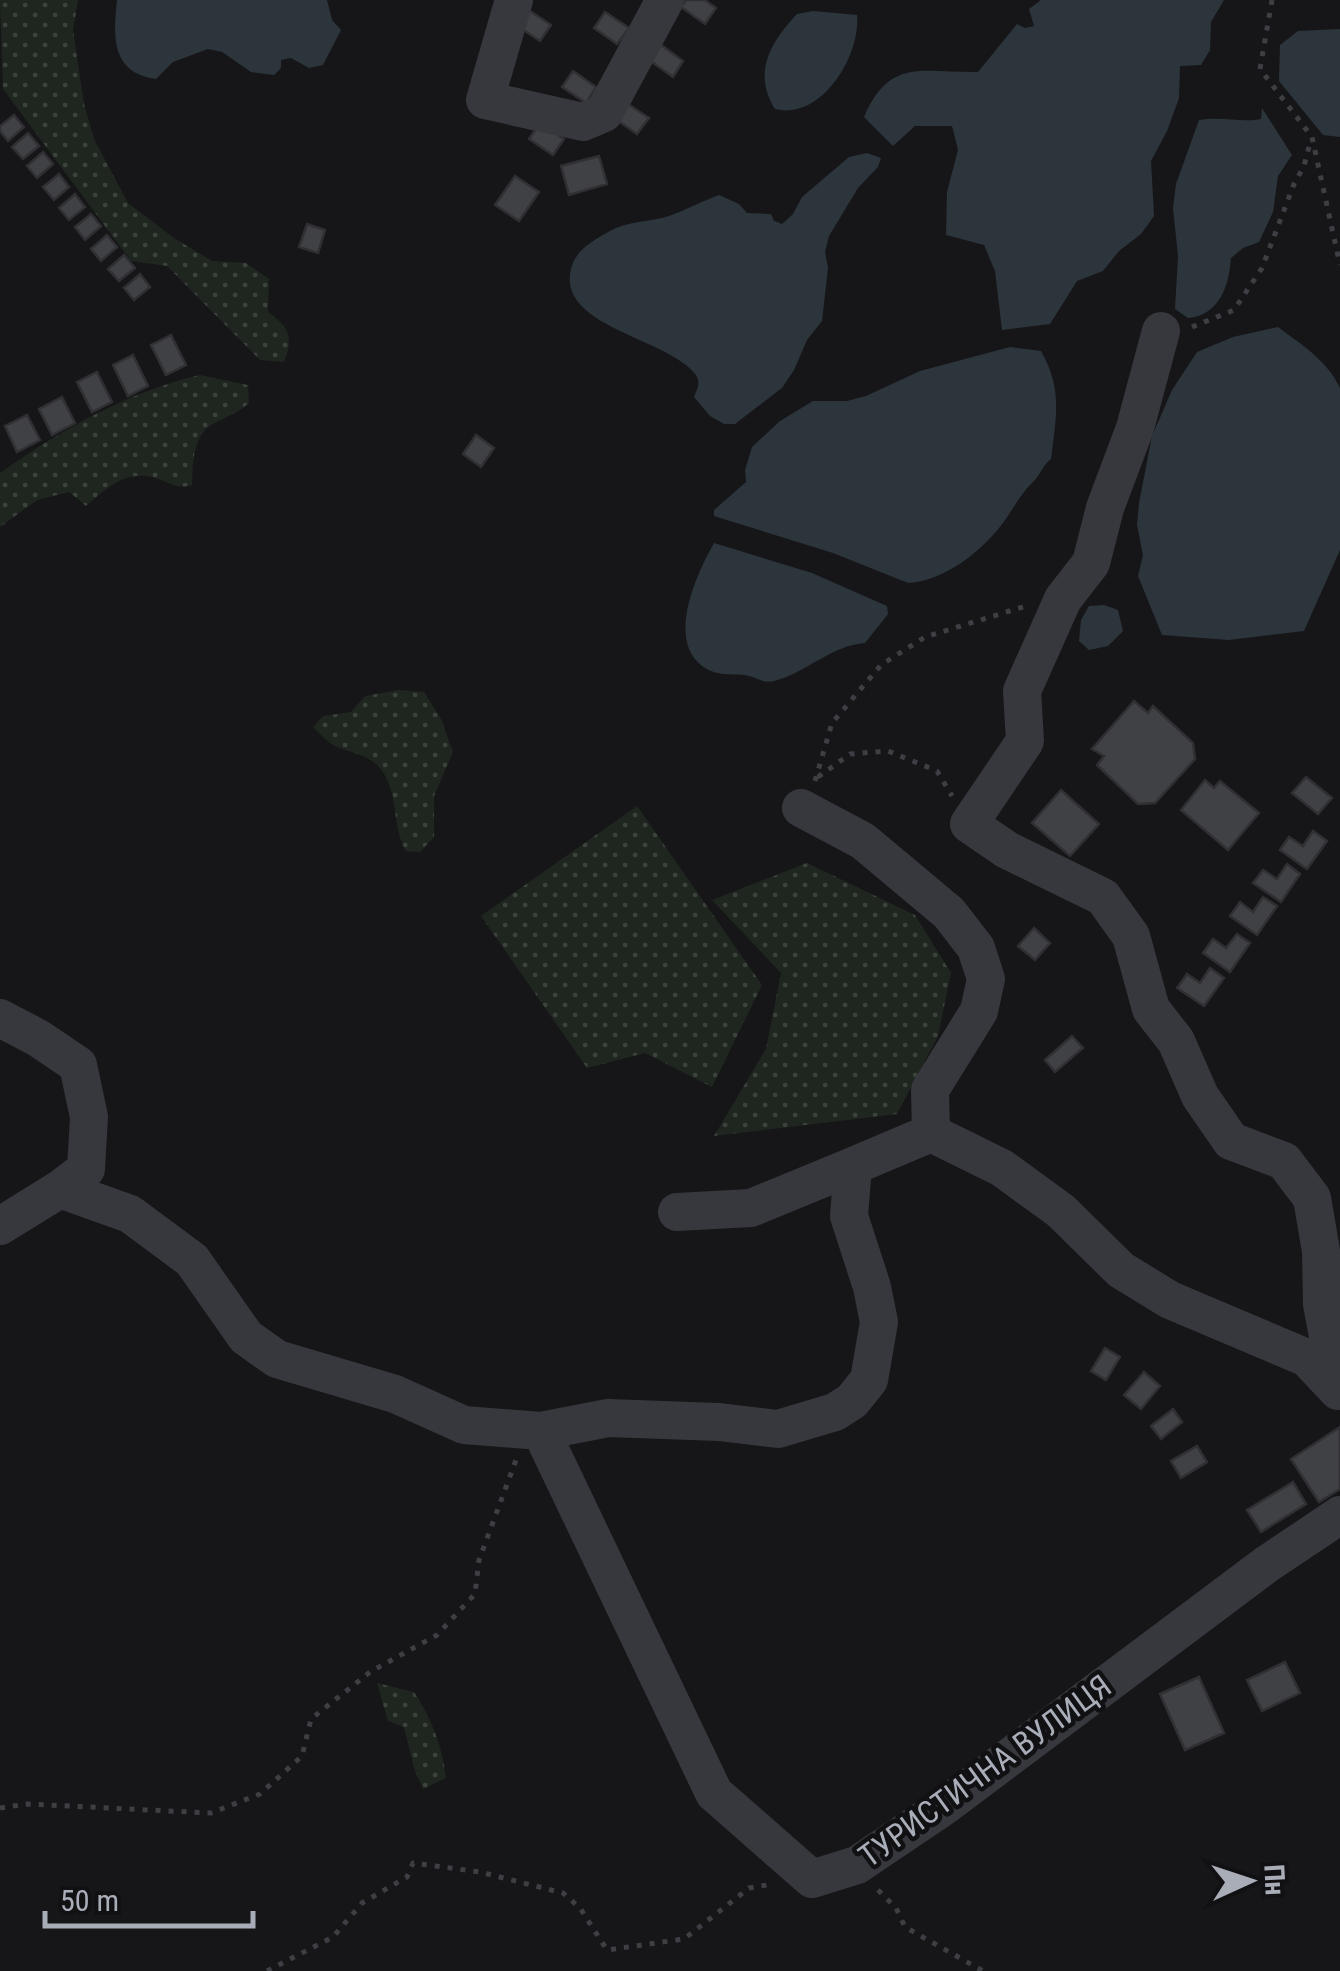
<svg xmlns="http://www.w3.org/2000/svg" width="1340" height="1971" font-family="'Roboto Condensed',sans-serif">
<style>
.grass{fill:url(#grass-dots)}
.water{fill:#2c353c}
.building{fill:#404145;stroke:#303034;stroke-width:2.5}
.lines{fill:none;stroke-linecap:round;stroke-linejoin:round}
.path{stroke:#3d3f44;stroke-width:5;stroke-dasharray:5 8;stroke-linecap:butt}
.minor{stroke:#37383d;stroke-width:38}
.labels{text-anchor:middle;stroke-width:9;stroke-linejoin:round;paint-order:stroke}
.street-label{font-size:32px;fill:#a8adb8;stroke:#111113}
</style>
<defs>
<pattern id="grass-dots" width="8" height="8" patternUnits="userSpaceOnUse" patternTransform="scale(2.5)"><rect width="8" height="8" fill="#1e261f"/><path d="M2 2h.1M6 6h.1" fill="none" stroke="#3c433d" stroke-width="1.8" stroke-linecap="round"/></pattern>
</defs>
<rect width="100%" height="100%" fill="#161618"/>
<!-- grass -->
<path class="grass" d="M 0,0 L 78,0 L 73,31 L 84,104 L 94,139 L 128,203 L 174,238 L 212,261 L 246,263 L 269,279 L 268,312 C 289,327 294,337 284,362 L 260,360 L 167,266 L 131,261 L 3,89 Z
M 200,375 L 248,385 L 249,403 C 235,416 216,420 206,429 C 192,443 193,467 192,485 C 174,490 169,481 152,477 C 124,471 106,489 86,506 L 69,492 L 37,500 L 0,527 L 0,473 C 59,431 129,391 200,375 Z
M 399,690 L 424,692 L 441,719 L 453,752 L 434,796 L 434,837 L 420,852 L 406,851 C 391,826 400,793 380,768 C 369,755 352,753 337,747 C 328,743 320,734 313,727 L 323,716 L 351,712 L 365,696 Z
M 637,806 L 762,985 L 712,1087 L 645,1053 L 587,1068 L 481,916 Z
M 807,863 L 915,915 L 951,973 L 938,1036 L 897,1114 L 714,1136 L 766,1049 L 781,973 L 712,900 Z
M 377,1683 L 414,1692 C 432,1720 442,1745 446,1778 L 423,1789 L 414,1768 L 404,1727 L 388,1721 Z"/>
<!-- water -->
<path class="water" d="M 117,0 L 327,0 L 332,20 L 341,30 L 323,65 L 309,68 L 291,58 L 281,60 L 281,68 L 274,75 L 251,72 L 222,52 L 208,49 L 173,62 L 156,79 C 111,73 113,37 117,0 Z
M 1041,0 L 1224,0 L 1211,22 L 1210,50 L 1201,65 L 1180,66 L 1179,98 L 1167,131 L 1151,161 L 1154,216 L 1141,234 L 1119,251 L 1103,271 L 1077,281 L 1050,324 L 1002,330 L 995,271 L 984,245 L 946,235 L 947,192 L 958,150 L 952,126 L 915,126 L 893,146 L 864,117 C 890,57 922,73 978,72 L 1017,24 L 1025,28 L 1034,26 L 1029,9 Z
M 813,11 L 857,15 C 861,55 822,121 775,109 C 752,72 771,42 797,14 Z
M 1340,29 L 1340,137 L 1323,135 L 1279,81 L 1280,45 L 1298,31 Z
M 1262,108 L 1292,155 L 1278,176 L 1273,212 L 1259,242 L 1243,248 L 1231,258 C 1229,285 1220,315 1188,318 L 1175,309 L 1178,256 L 1173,208 L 1176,184 L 1199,120 C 1222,116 1243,123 1261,119 Z
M 867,153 L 881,158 L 878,167 L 858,188 L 829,236 L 825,252 L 828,268 L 822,321 L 807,340 L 794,370 L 782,388 L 735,424 L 724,424 L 710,416 L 694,397 C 697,389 701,383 696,375 C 670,339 563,328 570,274 C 573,251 591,242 610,231 C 627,221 650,222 669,216 C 686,210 702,201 719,195 L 739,204 L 747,213 L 771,214 L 774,221 L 782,224 L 793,214 L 802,197 L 849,157 Z
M 1278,327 C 1302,345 1327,360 1340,388 L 1340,550 L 1304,631 L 1229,640 L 1162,635 L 1138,576 L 1143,555 L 1137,525 L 1139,503 L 1152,436 L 1172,390 L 1197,352 L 1233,337 Z
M 1010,347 L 1041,351 C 1063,390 1056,416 1051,459 C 1042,466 1040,476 1032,483 C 1020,495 1015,506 1005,520 C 984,550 945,581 908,583 L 833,553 L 714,516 L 714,510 L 746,482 L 745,470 L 752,447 L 780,421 L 813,401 L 847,401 L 866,396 L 920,371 Z
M 714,543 L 812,573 L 887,606 L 888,614 L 865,643 C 832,645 806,673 774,681 C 763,684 756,677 745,675 C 730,674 714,676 701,665 C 667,638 697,573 714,543 Z
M 1104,605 L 1118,610 L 1123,631 L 1108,646 L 1089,650 L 1079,641 L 1081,620 L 1089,606 Z"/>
<!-- building -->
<path class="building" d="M 686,0 L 705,0 L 716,8 L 705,24 L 681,7 Z
M 527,9 L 551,25 L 540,41 L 516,25 Z
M 605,12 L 629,28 L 617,44 L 594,28 Z
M 660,44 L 683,61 L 673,77 L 649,60 Z
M 573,71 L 596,87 L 586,103 L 562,87 Z
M 625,102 L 649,118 L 637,134 L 614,118 Z
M 14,115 L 24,127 L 8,141 L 0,131 L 0,126 Z
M 540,123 L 564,139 L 553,155 L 529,139 Z
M 28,133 L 39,146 L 23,159 L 12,147 Z
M 43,152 L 53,164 L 37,178 L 27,166 Z
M 599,156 L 607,184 L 569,195 L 561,166 Z
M 59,174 L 69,187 L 54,200 L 43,187 Z
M 515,176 L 539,192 L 519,221 L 495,205 Z
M 75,194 L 85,207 L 69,220 L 59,208 Z
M 91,214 L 101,226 L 85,240 L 75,227 Z
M 307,224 L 325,230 L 318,253 L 299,247 Z
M 107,235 L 117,247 L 101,261 L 91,249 Z
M 124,255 L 135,268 L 119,281 L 108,269 Z
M 140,274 L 150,287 L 134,300 L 124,288 Z
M 171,335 L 186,365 L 166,375 L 151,345 Z
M 133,355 L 148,386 L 128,396 L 113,365 Z
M 97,372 L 112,402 L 92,412 L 77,382 Z
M 62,397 L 75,423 L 52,435 L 39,409 Z
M 27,415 L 40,440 L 17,452 L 5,426 Z
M 476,435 L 494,448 L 481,467 L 463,454 Z
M 1134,701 L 1148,713 L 1153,706 L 1193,743 L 1195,759 L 1155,803 L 1138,804 L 1097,765 L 1104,756 L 1092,749 Z
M 1306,777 L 1332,798 L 1318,814 L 1292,793 Z
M 1205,780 L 1214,788 L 1220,781 L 1259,813 L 1228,850 L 1181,810 Z
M 1061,790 L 1099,824 L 1070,856 L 1032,823 Z
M 1313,831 L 1327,841 L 1307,869 L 1280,850 L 1289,837 L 1303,846 Z
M 1287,864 L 1300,874 L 1281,902 L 1253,883 L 1263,870 L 1277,879 Z
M 1263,897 L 1277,906 L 1257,935 L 1230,916 L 1240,902 L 1253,912 Z
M 1034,928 L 1050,943 L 1035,960 L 1018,946 Z
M 1237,934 L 1250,943 L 1230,972 L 1203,953 L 1213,939 L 1226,948 Z
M 1210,968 L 1224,978 L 1204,1006 L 1177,988 L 1187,974 L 1200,983 Z
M 1072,1036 L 1083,1048 L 1055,1072 L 1045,1060 Z
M 1105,1348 L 1120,1357 L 1106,1380 L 1091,1371 Z
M 1144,1372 L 1160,1386 L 1141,1409 L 1124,1395 Z
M 1173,1409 L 1182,1422 L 1161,1439 L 1151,1426 Z
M 1340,1427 L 1340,1489 L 1319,1502 L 1291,1459 Z
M 1197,1446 L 1207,1462 L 1181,1478 L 1171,1461 Z
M 1293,1482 L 1306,1504 L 1261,1532 L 1247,1510 Z
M 1285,1662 L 1300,1693 L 1262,1711 L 1247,1680 Z
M 1199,1677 L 1224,1733 L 1185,1750 L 1160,1694 Z"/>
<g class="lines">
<!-- path -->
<path class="path" d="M 1272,0 L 1260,69 L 1312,137 L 1340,265
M 1192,327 L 1234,310 L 1262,268 L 1294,184 L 1304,166 L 1311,139
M 818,777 L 850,754 L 888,751 L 937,771 L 952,796
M 815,781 L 832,723 L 881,665 L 925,637 L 1026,606
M 0,1808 L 27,1804 L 211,1813 L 260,1794 L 302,1756 L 311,1719 L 370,1672 L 437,1635 L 475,1594 L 479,1560 L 516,1460
M 878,1890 L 896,1908 L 905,1927 L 983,1971
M 267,1971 L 333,1937 L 362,1903 L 407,1877 L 413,1863 L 480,1872 L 563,1893 L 580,1908 L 607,1950 L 684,1939 L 749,1888 L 773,1884"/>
<!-- minor -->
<path class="minor" d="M 514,0 L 485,100 L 583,122 L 604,113 L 665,0
M 1161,331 L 1135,428 L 1105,508 L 1091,563 L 1063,599 L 1022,691 L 1025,741 L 969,824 L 1007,850 L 1103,897 L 1131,936 L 1151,1009 L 1176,1041 L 1200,1096 L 1231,1141 L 1284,1161 L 1312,1198 L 1321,1251 L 1322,1304 L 1338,1391
M 801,808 L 863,841 L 949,913 L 976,948 L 986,979 L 979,1011 L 930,1090 L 931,1133
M 0,1018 L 38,1038 L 78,1065 L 89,1117 L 86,1169 L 60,1189 L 0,1226
M 853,1166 L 931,1133 L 1002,1168 L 1061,1211 L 1121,1270 L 1170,1300 L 1307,1358 L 1338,1391
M 60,1189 L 130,1214 L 192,1260 L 246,1337 L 277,1359 L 395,1394 L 464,1425 L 541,1431 L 608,1418 L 719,1422 L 778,1429 L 835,1412 L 852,1401 L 869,1380 L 879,1322 L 872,1287 L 849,1216 L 853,1166 L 751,1208 L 677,1212
M 541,1431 L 714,1793 L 812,1879 L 857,1865 L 943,1807 L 1267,1564 L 1340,1515"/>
</g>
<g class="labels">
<!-- street labels -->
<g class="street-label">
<text transform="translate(985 1771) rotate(-36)" y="11">ТУРИСТИЧНА ВУЛИЦЯ</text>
</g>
</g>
<!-- north arrow -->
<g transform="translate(1250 1881) rotate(87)" stroke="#111113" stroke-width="8" paint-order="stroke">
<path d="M0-8L18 38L0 25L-18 38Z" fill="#a8adb8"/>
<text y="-15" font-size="28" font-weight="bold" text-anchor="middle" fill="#a8adb8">Пн</text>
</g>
<!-- scale -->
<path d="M45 1911v15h208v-15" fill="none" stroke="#a8adb8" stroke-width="5"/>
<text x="60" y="1911" font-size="30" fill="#a8adb8" stroke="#111113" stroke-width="8" paint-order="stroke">50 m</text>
</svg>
